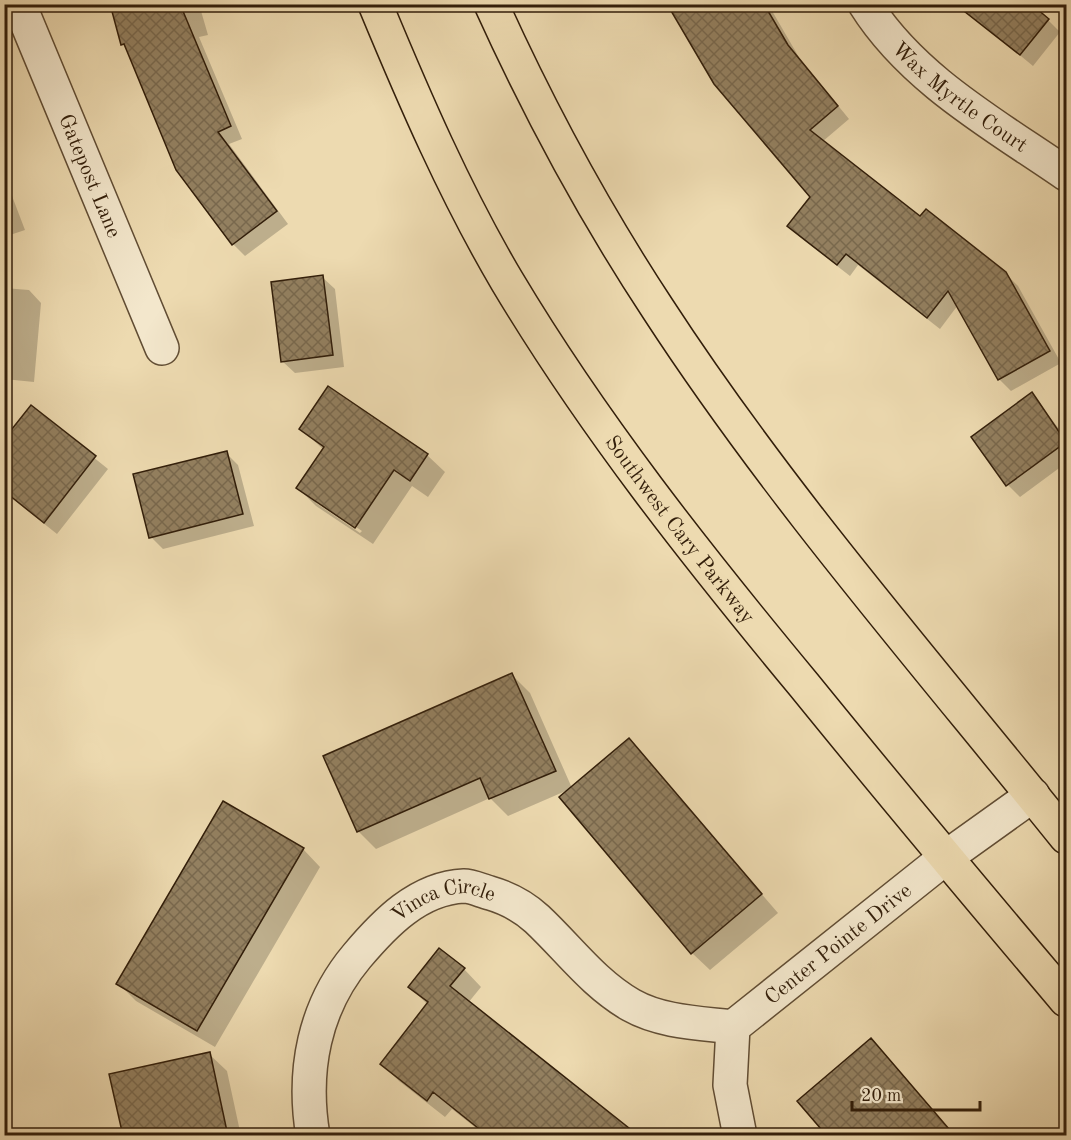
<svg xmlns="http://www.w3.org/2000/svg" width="1071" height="1140" font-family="'Old Standard TT',serif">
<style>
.shadow{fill:#0003;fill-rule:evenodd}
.building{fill:url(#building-cross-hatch);stroke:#321e0a;stroke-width:1.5}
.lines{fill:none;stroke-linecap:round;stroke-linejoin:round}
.minor-casing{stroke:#614d34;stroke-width:36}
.primary-casing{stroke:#321e0a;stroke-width:36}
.minor{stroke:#f3e7cc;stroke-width:33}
.primary{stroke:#eddab0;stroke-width:33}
.labels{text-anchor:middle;stroke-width:6;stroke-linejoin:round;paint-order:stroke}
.street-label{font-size:21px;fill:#321e0a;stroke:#f3e7cc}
</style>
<defs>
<pattern id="building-cross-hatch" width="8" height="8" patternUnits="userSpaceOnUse" patternTransform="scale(1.5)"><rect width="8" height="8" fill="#938060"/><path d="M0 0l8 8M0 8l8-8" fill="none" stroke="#79684d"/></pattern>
</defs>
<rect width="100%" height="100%" fill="#eddab0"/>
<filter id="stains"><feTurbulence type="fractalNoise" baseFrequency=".00333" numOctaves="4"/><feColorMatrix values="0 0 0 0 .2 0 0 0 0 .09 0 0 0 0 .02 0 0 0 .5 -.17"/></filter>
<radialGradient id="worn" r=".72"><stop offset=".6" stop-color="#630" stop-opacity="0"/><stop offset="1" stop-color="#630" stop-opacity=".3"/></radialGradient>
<!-- shadow -->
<path class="shadow" d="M 111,4 L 199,4 L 208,35 L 199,37 L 242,139 L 229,144 L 288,224 L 245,256 L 233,244 L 123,44 Z
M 669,4 L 768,4 L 800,59 L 849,119 L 822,142 L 920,218 L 1005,273 L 1018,286 L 1061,363 L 1011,391 L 999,379 L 958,305 L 940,329 L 858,265 L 850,276 L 801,238 L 789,226 L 812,197 Z
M 972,16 L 1048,20 L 1060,32 L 1033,66 Z
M 4,175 L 25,230 L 4,237 Z
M 322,277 L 335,289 L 344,367 L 295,373 L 282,361 Z
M 4,288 L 29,290 L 41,303 L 34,382 L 4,379 Z
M 1032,394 L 1066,438 L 1066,463 L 1020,497 L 1008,485 L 973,437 Z
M 31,407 L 108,469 L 57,534 L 4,492 L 4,441 Z
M 301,429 L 427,455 L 445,472 L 428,497 L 412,486 L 373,544 L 316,506 L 298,488 L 324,450 ZM 316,500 L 362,531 L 360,533 L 316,503 Z
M 226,453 L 238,465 L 254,526 L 163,549 L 151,537 Z
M 512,675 L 530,693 L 572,788 L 629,740 L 778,913 L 710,970 L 692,953 L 568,790 L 508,816 L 490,798 L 376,849 L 358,831 Z
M 303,849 L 320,867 L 215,1047 L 136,1001 L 118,983 Z
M 464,969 L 481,987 L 468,1003 L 520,1136 L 486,1136 L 452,1109 L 445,1117 L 399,1081 L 382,1064 L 428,1005 L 410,987 Z
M 871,1040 L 888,1058 L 955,1136 L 829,1136 Z
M 209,1054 L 227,1071 L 241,1136 L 124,1136 Z"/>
<!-- building -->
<path class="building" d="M 110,4 L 180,4 L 231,126 L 218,132 L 277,211 L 232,245 L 176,170 L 124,44 L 121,45 Z
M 667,4 L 764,4 L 788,45 L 838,106 L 810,130 L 920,216 L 926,209 L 1006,272 L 1050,351 L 998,380 L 948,291 L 927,318 L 846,254 L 837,265 L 787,226 L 810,197 L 714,84 Z
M 955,4 L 1031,4 L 1049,19 L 1020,55 Z
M 323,275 L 333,355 L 281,362 L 271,282 Z
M 328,386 L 428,454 L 410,481 L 394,470 L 355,528 L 296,488 L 324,447 L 299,429 Z
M 1032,392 L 1066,442 L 1006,486 L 971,437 Z
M 31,405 L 96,456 L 44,523 L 4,491 L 4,439 Z
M 227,451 L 243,514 L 149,538 L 133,474 Z
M 512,673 L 556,771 L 489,799 L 480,778 L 357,832 L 323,756 Z
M 629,738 L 762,894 L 691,954 L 559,797 Z
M 223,801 L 304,848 L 197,1031 L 116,984 Z
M 439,948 L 465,968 L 450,986 L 639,1136 L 488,1136 L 433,1092 L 427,1101 L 380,1064 L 428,1002 L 408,987 Z
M 871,1038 L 955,1136 L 827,1136 L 797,1101 Z
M 210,1052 L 228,1136 L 123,1136 L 109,1074 Z"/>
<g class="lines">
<defs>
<g id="minor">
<path id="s1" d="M 19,4 L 162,348"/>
<path id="s2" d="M 865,4 C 912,79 995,125 1066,174"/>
<path id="s3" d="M 313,1136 C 302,1071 314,1007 357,956 C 384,924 418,888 464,886 C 472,886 482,891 490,893 C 507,898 524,907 537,919 C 569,949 593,983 631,1005 C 661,1022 699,1023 733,1027"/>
<path id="s4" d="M 740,1136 L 730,1085 L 733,1027 L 945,858 L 1033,795"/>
</g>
<g id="primary">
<path id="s5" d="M 375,4 C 414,98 455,193 507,281 C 593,425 697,556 804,685 C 890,791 978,896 1066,1000"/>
<path d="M 491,4 C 539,110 594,212 658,309 C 779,495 927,664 1066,837"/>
</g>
</defs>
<!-- minor casing -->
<use href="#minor" class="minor-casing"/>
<!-- primary casing -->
<use href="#primary" class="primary-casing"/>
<!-- minor -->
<use href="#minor" class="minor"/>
<!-- primary -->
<use href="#primary" class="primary"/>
</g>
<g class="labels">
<!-- street labels -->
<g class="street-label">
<text dy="7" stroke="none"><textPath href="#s2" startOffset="134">Wax Myrtle Court</textPath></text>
<text dy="7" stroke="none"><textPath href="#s1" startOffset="186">Gatepost Lane</textPath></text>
<text dy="7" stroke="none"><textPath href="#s5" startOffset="610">Southwest Cary Parkway</textPath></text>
<text dy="7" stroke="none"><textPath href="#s3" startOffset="300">Vinca Circle</textPath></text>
<text dy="7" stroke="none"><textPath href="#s4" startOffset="244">Center Pointe Drive</textPath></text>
</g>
</g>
<!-- margin -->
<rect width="1071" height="1140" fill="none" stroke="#eddab0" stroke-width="24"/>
<rect x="6" y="6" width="1059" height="1128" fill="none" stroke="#321e0a" stroke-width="3"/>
<rect x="12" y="12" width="1047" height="1116" fill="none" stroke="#321e0a" stroke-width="1.5"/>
<!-- scale -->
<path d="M852 1101v9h128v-9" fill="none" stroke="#321e0a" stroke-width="3"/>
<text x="861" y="1101" font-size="18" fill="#321e0a" stroke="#f3e7cc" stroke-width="4.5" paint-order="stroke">20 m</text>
<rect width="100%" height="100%" filter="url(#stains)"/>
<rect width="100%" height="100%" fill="url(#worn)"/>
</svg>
